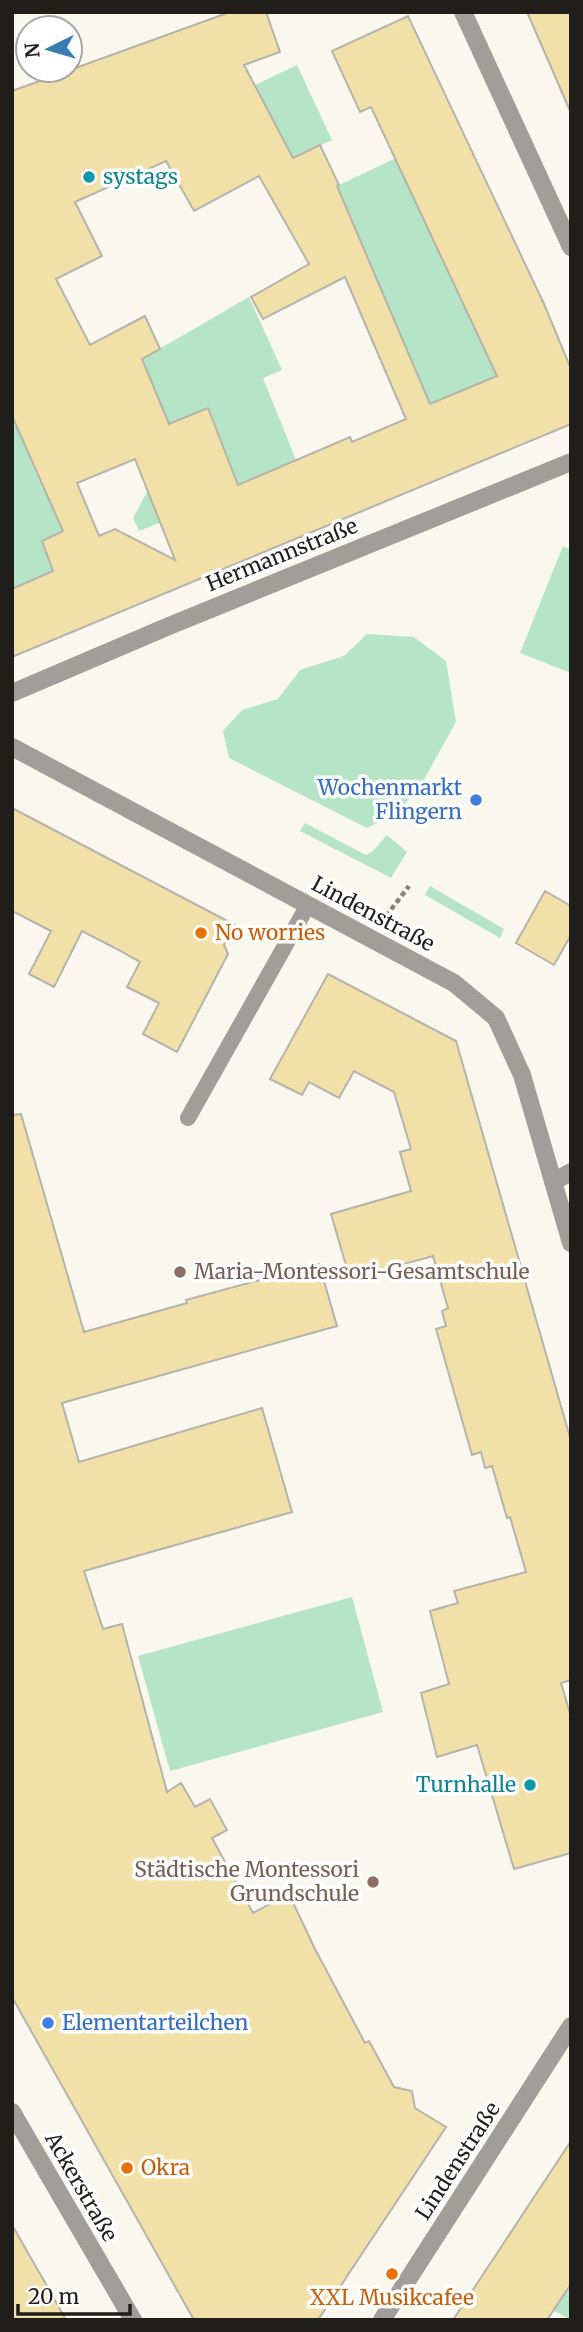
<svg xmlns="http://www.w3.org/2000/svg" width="583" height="2332" font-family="Merriweather,serif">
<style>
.green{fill:#b5e5c6}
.building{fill:#f1e1a8;stroke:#b5b3ab;stroke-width:2;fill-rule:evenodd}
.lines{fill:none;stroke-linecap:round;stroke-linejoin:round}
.path{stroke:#85837d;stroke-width:4.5;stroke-dasharray:5 3.5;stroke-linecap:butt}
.lane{stroke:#a19d9b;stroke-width:16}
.street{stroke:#a19d9b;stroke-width:18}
.culture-dot{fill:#0f9aa8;stroke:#fff;stroke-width:2.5}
.shop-dot{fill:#3f7fe0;stroke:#fff;stroke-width:2.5}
.food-dot{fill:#e8710a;stroke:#fff;stroke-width:2.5}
.education-dot{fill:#8d6e63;stroke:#fff;stroke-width:2.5}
.labels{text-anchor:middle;stroke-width:7;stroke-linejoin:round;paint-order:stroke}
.culture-label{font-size:21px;fill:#0d838f;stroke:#fff;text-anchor:start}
.street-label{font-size:21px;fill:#1f1e1b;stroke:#fff}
.shop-label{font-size:21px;fill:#366cbe;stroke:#fff;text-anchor:end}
.food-label{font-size:21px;fill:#c56008;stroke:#fff;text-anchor:start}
.education-label{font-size:21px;fill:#785e54;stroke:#fff;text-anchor:start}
</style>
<rect width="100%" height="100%" fill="#faf7ee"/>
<!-- green -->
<path class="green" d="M 297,65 L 332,140 L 293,158 L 255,85 Z
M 396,158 L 477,334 L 507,372 L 430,404 L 337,186 Z
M 249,297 L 282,370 L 263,378 L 296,460 L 238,485 L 208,408 L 187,416 L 220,496 L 188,511 L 185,505 L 179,504 L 165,509 L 162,516 L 164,521 L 139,531 L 133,518 L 148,490 L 189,473 L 142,359 Z
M 16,425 L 64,531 L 42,541 L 54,571 L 12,589 L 12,427 Z
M 563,546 L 571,550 L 571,673 L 520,653 Z
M 367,634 L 414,637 L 446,661 L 456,722 L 421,785 L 397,813 L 367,828 L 229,758 L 223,731 L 242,710 L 278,699 L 300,670 L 344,656 Z
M 305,823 L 366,855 L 373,851 L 387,835 L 407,852 L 391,878 L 300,831 Z
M 430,886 L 504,929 L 500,938 L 425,895 Z
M 352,1597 L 383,1712 L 170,1771 L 138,1656 Z
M 565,2282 L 571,2285 L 571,2320 L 549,2308 Z"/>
<!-- building -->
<path class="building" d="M 230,12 L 266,12 L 280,52 L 244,65 L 293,158 L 320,145 L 339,185 L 337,186 L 430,404 L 497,376 L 371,107 L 360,112 L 332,51 L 408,16 L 544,304 L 571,369 L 571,424 L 12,657 L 12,589 L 53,571 L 42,541 L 63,531 L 12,416 L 12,91 ZM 166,161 L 194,211 L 259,176 L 309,264 L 251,297 L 263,319 L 345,277 L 406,419 L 352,442 L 350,437 L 238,485 L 208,408 L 169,424 L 142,359 L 160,349 L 145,316 L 90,345 L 56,279 L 102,256 L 75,202 ZM 135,459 L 175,560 L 115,529 L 99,536 L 77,483 Z
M 527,12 L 571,12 L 571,113 Z
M 12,808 L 235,925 L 224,945 L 228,954 L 177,1052 L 143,1034 L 159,1003 L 127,987 L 140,962 L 113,947 L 82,931 L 54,987 L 29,974 L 51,931 L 12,911 Z
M 545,891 L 571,906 L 571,935 L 554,965 L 516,943 Z
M 328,974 L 456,1041 L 571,1441 L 571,1680 L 561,1683 L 571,1717 L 571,1853 L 514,1869 L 477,1745 L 437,1757 L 421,1693 L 449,1684 L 430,1611 L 458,1603 L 454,1591 L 526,1572 L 510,1517 L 507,1518 L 492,1466 L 485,1468 L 481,1452 L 472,1455 L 436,1329 L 446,1326 L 442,1311 L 448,1308 L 433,1256 L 350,1279 L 331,1214 L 411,1191 L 400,1152 L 411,1149 L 394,1092 L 354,1071 L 339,1098 L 309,1082 L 302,1095 L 270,1079 Z
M 21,1114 L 84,1332 L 187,1303 L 186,1300 L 319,1264 L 337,1326 L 62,1403 L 79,1462 L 262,1408 L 292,1512 L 84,1571 L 103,1629 L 122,1624 L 167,1792 L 181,1783 L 195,1807 L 210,1799 L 227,1830 L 212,1838 L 253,1913 L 289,1894 L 315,1949 L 365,2043 L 369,2041 L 394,2087 L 412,2091 L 415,2108 L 446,2127 L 318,2320 L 194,2320 L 12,1997 L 12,1115 Z
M 571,2141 L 571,2284 L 547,2320 L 453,2320 Z
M 12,2225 L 47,2286 L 66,2320 L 12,2320 Z"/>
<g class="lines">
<!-- path -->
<path class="path" d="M 386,916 L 409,886"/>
<!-- lane -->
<path class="lane" d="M 188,1118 L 308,905"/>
<!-- street -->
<path class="street" d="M 463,12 L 571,247
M 12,693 L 169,626 L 571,462
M 12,747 L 454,983 L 496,1018 L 522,1075 L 571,1243
M 553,1182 L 571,1172
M 12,2112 L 133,2320
M 382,2320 L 571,2026"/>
</g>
<!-- markers -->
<g class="culture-dot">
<circle cx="89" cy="177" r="7"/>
<circle cx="530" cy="1785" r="7"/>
</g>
<g class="shop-dot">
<circle cx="476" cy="800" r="7"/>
<circle cx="48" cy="2023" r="7"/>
</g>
<g class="food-dot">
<circle cx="201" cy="933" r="7"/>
<circle cx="127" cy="2168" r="7"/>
<circle cx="392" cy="2274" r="7"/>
</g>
<g class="education-dot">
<circle cx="180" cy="1272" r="7"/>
<circle cx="373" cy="1882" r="7"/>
</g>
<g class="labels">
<!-- culture labels -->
<g class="culture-label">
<text x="103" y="184">systags</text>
<text x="516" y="1792" text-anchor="end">Turnhalle</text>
</g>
<!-- street labels -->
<g class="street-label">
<text transform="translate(282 555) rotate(-22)" y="7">Hermannstraße</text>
<text transform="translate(373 914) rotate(28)" y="7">Lindenstraße</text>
<text transform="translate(458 2161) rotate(-57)" y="7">Lindenstraße</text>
<text transform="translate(81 2187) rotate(60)" y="7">Ackerstraße</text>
</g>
<!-- shop labels -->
<g class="shop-label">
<text x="462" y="795">Wochenmarkt<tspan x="462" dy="24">Flingern</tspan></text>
<text x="62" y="2030" text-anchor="start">Elementarteilchen</text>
</g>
<!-- food labels -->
<g class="food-label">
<text x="215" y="940">No worries</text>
<text x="141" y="2175">Okra</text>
<text x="392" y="2305" text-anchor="middle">XXL Musikcafee</text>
</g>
<!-- education labels -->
<g class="education-label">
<text x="194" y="1279">Maria-Montessori-Gesamtschule</text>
<text x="359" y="1877" text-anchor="end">Städtische Montessori<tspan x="359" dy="24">Grundschule</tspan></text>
</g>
</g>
<!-- border -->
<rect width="583" height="2332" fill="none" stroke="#1f1e1b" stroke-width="28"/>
<!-- north arrow -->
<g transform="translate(49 49) rotate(265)"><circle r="33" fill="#ffffff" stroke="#a5a5a4" stroke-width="2"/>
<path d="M0-5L12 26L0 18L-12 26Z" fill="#377db2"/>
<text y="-10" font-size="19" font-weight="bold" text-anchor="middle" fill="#1f1e1b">N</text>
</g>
<!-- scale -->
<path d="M18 2304v10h112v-10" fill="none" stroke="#1f1e1b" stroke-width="3.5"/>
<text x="28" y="2304" font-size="21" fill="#1f1e1b" stroke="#ffffff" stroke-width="5" paint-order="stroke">20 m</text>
</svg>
